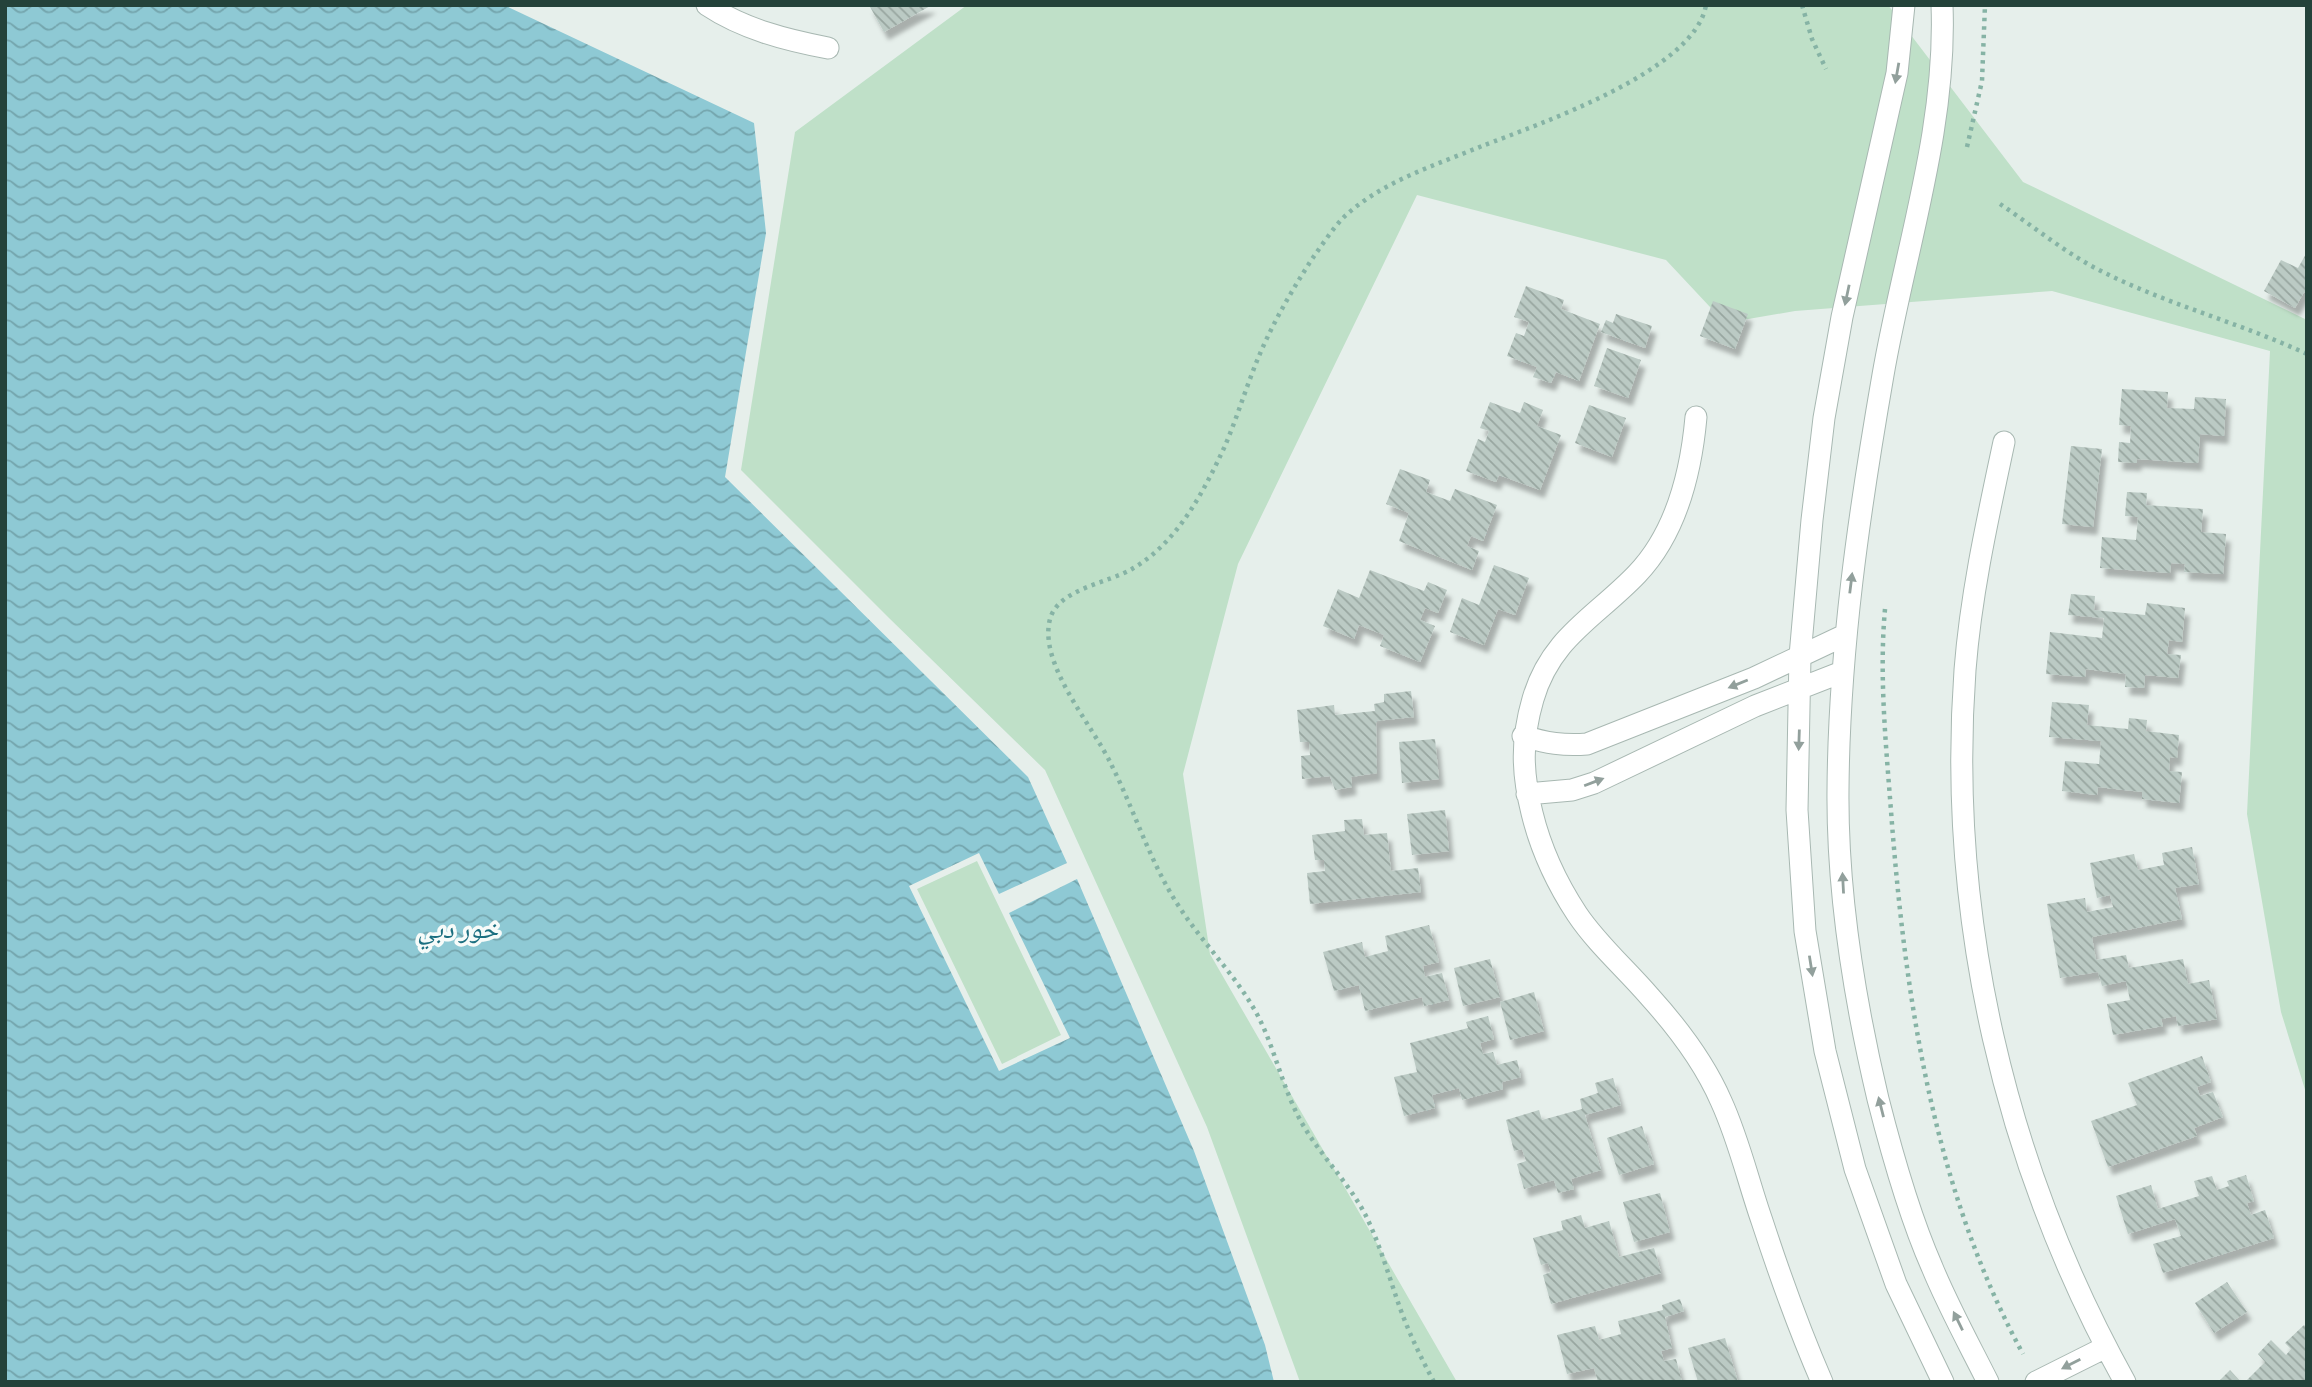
<svg xmlns="http://www.w3.org/2000/svg" width="2312" height="1387" font-family="'Exo 2','Noto Naskh Arabic',sans-serif">
<style>
.grass{fill:#bfe0c8}
.water{fill:url(#water-waves)}
.building{fill:url(#building-back-hatch);filter:url(#shadow)}
.lines{fill:none;stroke-linecap:round;stroke-linejoin:round}
.lane-casing{stroke:#a8b8b2;stroke-width:23}
.path{stroke:#86b3a5;stroke-width:4.5;stroke-dasharray:3.5 5;stroke-linecap:butt}
.lane{stroke:#fff;stroke-width:21}
.oneway{fill:#92a09c}
.labels{text-anchor:middle;stroke-width:7;stroke-linejoin:round;paint-order:stroke}
.water-label{font-size:26px;font-style:italic;fill:#1c6f80;stroke:#f7fbf9}
</style>
<defs>
<pattern id="water-waves" width="16" height="10" patternUnits="userSpaceOnUse" patternTransform="scale(1.75)"><rect width="16" height="10" fill="#8ec9d4"/><path d="M0 5q4-4 8 0t8 0" fill="none" stroke="#74a5ad"/></pattern>
<pattern id="building-back-hatch" width="6" height="6" patternUnits="userSpaceOnUse" patternTransform="scale(1.75)"><rect width="6" height="6" fill="#bbcac4"/><path d="M-1 5l2 2M0 0l6 6M5-1l2 2" fill="none" stroke="#98a6a0"/></pattern>
<filter id="shadow"><feDropShadow dx="4.5" dy="8" stdDeviation="2" flood-color="#0004"/></filter>
</defs>
<rect width="100%" height="100%" fill="#e6efeb"/>
<!-- grass -->
<path class="grass" d="M 967,5 L 1888,5 L 2023,182 L 2307,320 L 2307,1096 L 2281,1012 L 2247,814 L 2270,351 L 2052,291 L 1795,311 L 1725,323 L 1666,260 L 1417,195 L 1238,564 L 1183,774 L 1210,954 L 1457,1382 L 1300,1382 L 1207,1127 L 1045,770 L 889,618 L 741,470 L 795,132 Z
M 977,861 L 1061,1035 L 1002,1064 L 917,889 Z"/>
<!-- water -->
<path class="water" d="M 5,5 L 504,5 L 754,123 L 766,233 L 725,477 L 1028,777 L 1067,863 L 999,894 L 979,853 L 909,886 L 999,1071 L 1070,1038 L 1009,913 L 1077,879 L 1194,1151 L 1265,1345 L 1274,1382 L 5,1382 Z"/>
<!-- building -->
<path class="building" d="M 869,5 L 932,5 L 884,32 Z
M 2307,252 L 2307,294 L 2304,292 L 2295,308 L 2264,291 L 2281,260 L 2298,268 Z
M 1526,286 L 1564,300 L 1561,309 L 1600,324 L 1579,381 L 1556,372 L 1551,383 L 1533,377 L 1537,367 L 1507,356 L 1516,333 L 1524,336 L 1529,322 L 1514,317 Z
M 1713,301 L 1748,314 L 1735,349 L 1700,336 Z
M 1616,314 L 1652,326 L 1645,348 L 1601,332 L 1606,320 L 1613,323 Z
M 1607,348 L 1641,360 L 1628,398 L 1594,386 Z
M 2122,389 L 2168,392 L 2167,408 L 2194,409 L 2195,397 L 2226,399 L 2224,436 L 2200,434 L 2198,463 L 2137,459 L 2137,463 L 2118,462 L 2119,442 L 2130,443 L 2131,426 L 2119,425 Z
M 1490,402 L 1520,413 L 1524,402 L 1543,410 L 1537,426 L 1561,435 L 1540,490 L 1499,475 L 1496,482 L 1466,471 L 1478,439 L 1485,442 L 1489,431 L 1480,428 Z
M 1589,405 L 1626,418 L 1612,457 L 1575,443 Z
M 2071,446 L 2102,449 L 2093,527 L 2062,524 Z
M 1400,469 L 1430,480 L 1426,492 L 1450,501 L 1455,489 L 1497,505 L 1483,541 L 1471,536 L 1467,546 L 1479,551 L 1472,570 L 1399,541 L 1409,513 L 1386,504 Z
M 2127,492 L 2147,493 L 2146,505 L 2203,509 L 2201,532 L 2226,534 L 2223,574 L 2184,572 L 2185,564 L 2171,563 L 2170,573 L 2100,568 L 2102,537 L 2136,540 L 2138,517 L 2125,516 Z
M 1494,565 L 1529,578 L 1515,615 L 1498,609 L 1484,645 L 1450,632 L 1462,598 L 1479,605 Z
M 1370,570 L 1424,591 L 1428,582 L 1447,590 L 1438,613 L 1425,608 L 1420,620 L 1435,626 L 1420,662 L 1380,646 L 1384,635 L 1359,625 L 1354,639 L 1323,626 L 1338,589 L 1359,598 Z
M 2071,594 L 2095,596 L 2094,610 L 2145,615 L 2147,603 L 2185,608 L 2182,642 L 2169,640 L 2167,654 L 2181,655 L 2178,678 L 2145,675 L 2144,688 L 2125,687 L 2126,674 L 2086,669 L 2085,677 L 2046,674 L 2050,632 L 2102,638 L 2104,618 L 2068,615 Z
M 1411,691 L 1414,717 L 1376,721 L 1377,773 L 1351,777 L 1352,787 L 1335,790 L 1330,776 L 1302,779 L 1301,756 L 1310,755 L 1309,742 L 1300,742 L 1297,710 L 1334,705 L 1335,715 L 1375,711 L 1374,704 L 1384,702 L 1384,694 Z
M 2052,702 L 2089,705 L 2087,725 L 2128,729 L 2129,718 L 2147,720 L 2146,731 L 2179,735 L 2177,758 L 2170,757 L 2169,771 L 2182,772 L 2179,803 L 2142,799 L 2142,792 L 2098,787 L 2097,795 L 2062,791 L 2065,761 L 2099,764 L 2101,741 L 2049,737 Z
M 1435,739 L 1439,779 L 1402,783 L 1399,742 Z
M 1445,810 L 1449,851 L 1412,855 L 1407,814 Z
M 1362,819 L 1364,835 L 1387,833 L 1391,871 L 1418,868 L 1421,892 L 1310,904 L 1307,873 L 1325,871 L 1324,860 L 1315,860 L 1312,835 L 1345,831 L 1344,820 Z
M 2192,847 L 2199,884 L 2175,888 L 2182,919 L 2092,937 L 2096,960 L 2126,955 L 2129,968 L 2183,959 L 2188,984 L 2209,980 L 2217,1019 L 2178,1026 L 2176,1016 L 2161,1019 L 2163,1026 L 2113,1035 L 2107,1004 L 2130,1000 L 2126,981 L 2102,986 L 2098,972 L 2060,978 L 2047,904 L 2085,898 L 2087,912 L 2113,907 L 2110,895 L 2097,898 L 2090,863 L 2134,854 L 2138,870 L 2164,865 L 2162,853 Z
M 1429,925 L 1439,962 L 1423,966 L 1425,977 L 1442,973 L 1449,1000 L 1424,1006 L 1422,997 L 1365,1011 L 1359,985 L 1334,991 L 1323,952 L 1362,942 L 1365,957 L 1388,951 L 1385,936 Z
M 1490,959 L 1500,997 L 1463,1006 L 1454,968 Z
M 1534,992 L 1544,1031 L 1510,1040 L 1500,1002 Z
M 1488,1016 L 1494,1039 L 1480,1043 L 1483,1054 L 1493,1052 L 1497,1065 L 1517,1060 L 1521,1077 L 1502,1082 L 1503,1089 L 1462,1100 L 1459,1088 L 1432,1095 L 1435,1108 L 1404,1116 L 1394,1077 L 1417,1072 L 1410,1043 L 1468,1028 L 1466,1022 Z
M 2202,1056 L 2211,1082 L 2197,1087 L 2200,1096 L 2213,1092 L 2223,1117 L 2194,1128 L 2197,1136 L 2108,1167 L 2091,1121 L 2137,1105 L 2128,1083 Z
M 1613,1078 L 1621,1105 L 1585,1115 L 1601,1170 L 1571,1179 L 1574,1189 L 1558,1193 L 1554,1180 L 1524,1189 L 1517,1164 L 1526,1161 L 1522,1149 L 1514,1151 L 1506,1120 L 1539,1110 L 1542,1120 L 1582,1109 L 1580,1099 L 1598,1093 L 1595,1083 Z
M 1642,1126 L 1654,1164 L 1619,1175 L 1607,1138 Z
M 2246,1175 L 2254,1201 L 2247,1203 L 2251,1215 L 2265,1210 L 2274,1238 L 2163,1273 L 2153,1244 L 2181,1236 L 2175,1219 L 2128,1234 L 2116,1196 L 2151,1185 L 2158,1209 L 2199,1196 L 2194,1181 L 2212,1176 L 2217,1190 L 2229,1186 L 2227,1181 Z
M 1660,1193 L 1670,1232 L 1634,1242 L 1623,1202 Z
M 1581,1215 L 1585,1228 L 1609,1221 L 1619,1257 L 1654,1248 L 1661,1273 L 1551,1304 L 1543,1275 L 1551,1272 L 1548,1263 L 1541,1265 L 1533,1238 L 1563,1230 L 1561,1221 Z
M 2227,1282 L 2247,1312 L 2214,1333 L 2195,1303 Z
M 1680,1299 L 1684,1311 L 1665,1317 L 1672,1348 L 1661,1351 L 1664,1361 L 1676,1359 L 1682,1382 L 1598,1382 L 1594,1368 L 1567,1374 L 1557,1335 L 1595,1326 L 1599,1340 L 1621,1334 L 1618,1321 L 1663,1310 L 1662,1305 Z
M 2304,1325 L 2307,1328 L 2307,1382 L 2245,1382 L 2265,1362 L 2258,1354 L 2271,1340 L 2286,1355 L 2291,1349 L 2285,1343 Z
M 1725,1338 L 1738,1382 L 1698,1382 L 1688,1348 Z
M 2230,1370 L 2241,1382 L 2218,1382 Z"/>
<g class="lines">
<defs>
<path id="lane" d="M 707,5 C 743,29 786,40 828,48
M 1904,5 L 1897,73 L 1842,317 L 1824,418 L 1812,520 L 1800,656 L 1797,810 L 1805,931 L 1825,1051 L 1855,1169 L 1896,1284 L 1943,1382
M 1942,5 C 1947,130 1904,253 1883,375 C 1859,513 1839,650 1838,790 C 1837,894 1854,998 1878,1099 C 1892,1154 1909,1215 1932,1267 C 1948,1306 1969,1344 1988,1382
M 1696,417 C 1691,473 1677,532 1637,574 C 1596,617 1551,637 1533,699 C 1521,740 1522,773 1532,813 C 1541,850 1556,882 1577,914 C 1597,944 1626,969 1650,997 C 1678,1028 1704,1062 1721,1101 C 1739,1140 1748,1181 1762,1221 C 1780,1276 1799,1329 1822,1382
M 2004,442 C 1988,517 1971,593 1965,670 C 1947,917 2005,1166 2125,1382
M 1523,736 C 1546,743 1564,746 1587,744 L 1754,678 L 1845,635
M 1527,794 L 1572,790 L 1594,783 L 1755,706 L 1842,672
M 2036,1382 L 2106,1347"/>
</defs>
<!-- lane casing -->
<use href="#lane" class="lane-casing"/>
<!-- path -->
<path class="path" d="M 1802,5 L 1812,39 L 1826,69
M 1967,147 L 1982,81 L 1985,5
M 2000,204 C 2033,226 2068,255 2103,272 C 2169,305 2240,323 2307,354
M 1885,609 C 1879,676 1886,745 1891,811 C 1905,997 1933,1188 2023,1354
M 1434,1382 C 1421,1358 1409,1333 1400,1308 C 1389,1277 1380,1244 1365,1214 C 1348,1182 1321,1156 1303,1125 C 1283,1091 1276,1051 1258,1016 C 1236,975 1203,944 1178,905 C 1150,862 1135,812 1112,766 C 1093,725 1038,665 1050,619 C 1058,589 1108,583 1132,569 C 1177,543 1203,493 1224,448 C 1235,423 1243,397 1253,371 C 1268,331 1289,295 1312,259 C 1322,245 1333,228 1345,216 C 1383,181 1436,165 1482,146 C 1539,124 1695,71 1706,5"/>
<!-- lane -->
<use href="#lane" class="lane"/>
</g>
<!-- one-way arrows -->
<defs><path id="oneway-solid" d="M-6-.8H1V-3.2L6.5 0L1 3.2V.8H-6Z" transform="scale(1.75)"/></defs>
<g class="oneway">
<use href="#oneway-solid" transform="translate(1897 73) rotate(100)"/>
<use href="#oneway-solid" transform="translate(1847 295) rotate(102)"/>
<use href="#oneway-solid" transform="translate(1851 583) rotate(-83)"/>
<use href="#oneway-solid" transform="translate(1738 684) rotate(158)"/>
<use href="#oneway-solid" transform="translate(1799 740) rotate(92)"/>
<use href="#oneway-solid" transform="translate(1594 782) rotate(-21)"/>
<use href="#oneway-solid" transform="translate(1843 883) rotate(-93)"/>
<use href="#oneway-solid" transform="translate(1811 966) rotate(81)"/>
<use href="#oneway-solid" transform="translate(1881 1107) rotate(-104)"/>
<use href="#oneway-solid" transform="translate(1958 1321) rotate(-116)"/>
<use href="#oneway-solid" transform="translate(2071 1364) rotate(153)"/>
</g>
<g class="labels">
<!-- water labels -->
<g class="water-label">
<text x="458" y="938">خور دبي</text>
</g>
</g>
<!-- border -->
<rect width="2312" height="1387" fill="none" stroke="#24423a" stroke-width="14"/>
</svg>
